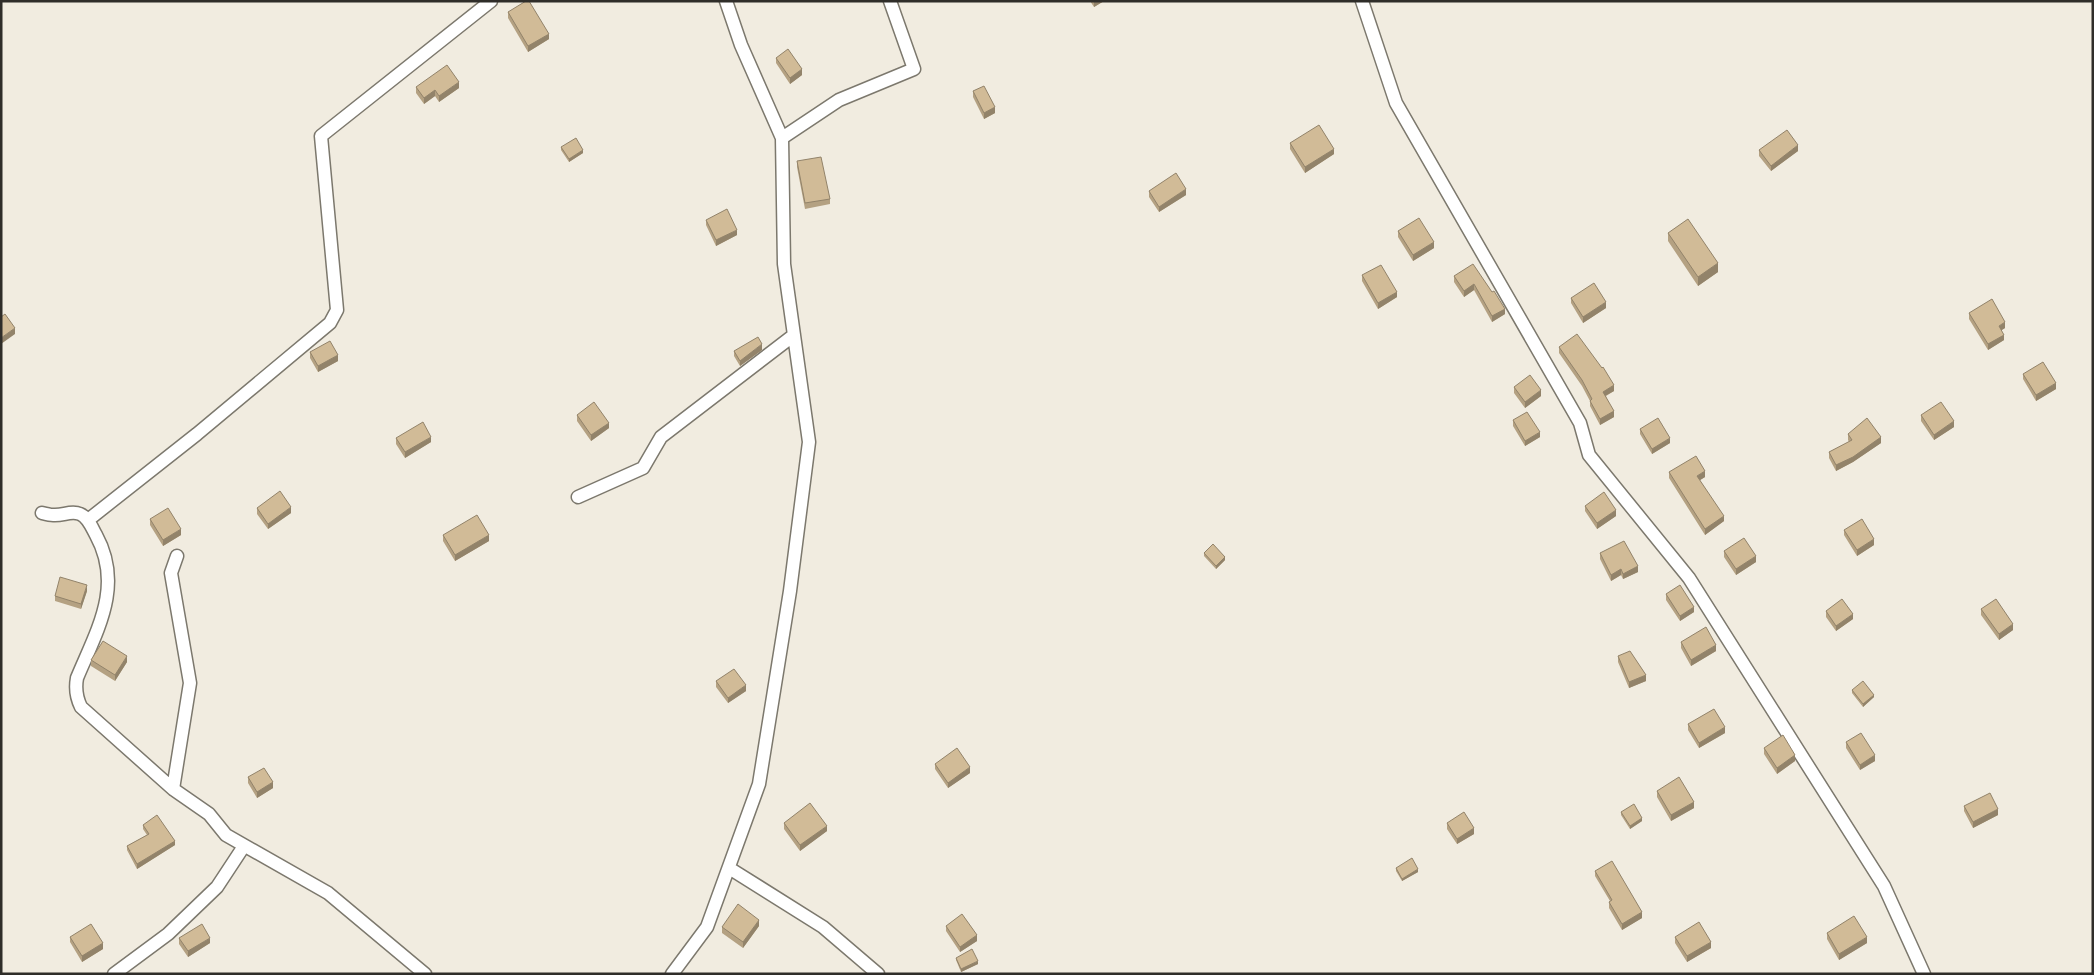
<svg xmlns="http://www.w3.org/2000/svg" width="2094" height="975" font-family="Signika,sans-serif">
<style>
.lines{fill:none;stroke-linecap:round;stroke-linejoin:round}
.minor-casing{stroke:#7c786d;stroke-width:15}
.minor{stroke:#fff;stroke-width:12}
.wall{fill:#b4a182}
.shaded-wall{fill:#92836a}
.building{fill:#d1bb97;stroke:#92836a}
</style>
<rect width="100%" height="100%" fill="#f1ece0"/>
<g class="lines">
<defs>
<path id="minor" d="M 726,1 L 741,45 L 782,138
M 1362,1 L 1396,103 L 1580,423 L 1589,455 L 1689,578 L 1884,886 L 1924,974
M 578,497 L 643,468 L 661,437 L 794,335
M 42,513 C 46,514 50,515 53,515 C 63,516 71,510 80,514 C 88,517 92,528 96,535 C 124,586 97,630 77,678 C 75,689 76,697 81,707 L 173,789 L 209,814 L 226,835 L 328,893 L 425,974
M 88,520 L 197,434 L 330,323 L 337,310 L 321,136 L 491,1
M 173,789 L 190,683 L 171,573 L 177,556
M 729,868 L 823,927 L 878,974
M 114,974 L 168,934 L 217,887 L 244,846
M 672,974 L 707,927 L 759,784 L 790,591 L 809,442 L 784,264 L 782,138 L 839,100 L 914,69 L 890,1"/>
</defs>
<!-- minor casing -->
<use href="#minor" class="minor-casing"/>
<!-- minor -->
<use href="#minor" class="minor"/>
</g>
<!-- wall -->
<path class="wall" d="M 1090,1 L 1104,1 L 1094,7 Z
M 508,12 L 549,39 L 528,52 L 508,18 Z
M 776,58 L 802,75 L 790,84 L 776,63 Z
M 416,87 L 459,88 L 439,102 L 435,96 L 424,104 L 416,93 Z
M 973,91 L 995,113 L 984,119 L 973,97 Z
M 1290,143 L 1334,154 L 1305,173 L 1290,149 Z
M 561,147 L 583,153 L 569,162 L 561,150 Z
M 1759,150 L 1798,151 L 1771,171 L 1759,156 Z
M 797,161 L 830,199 L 830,204 L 805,209 L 797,167 Z
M 1149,191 L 1186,195 L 1159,212 L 1149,197 Z
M 706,220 L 737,235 L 716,246 L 706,225 Z
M 1398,231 L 1434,248 L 1413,261 L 1398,237 Z
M 1668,233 L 1718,272 L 1698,286 L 1668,241 Z
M 1362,275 L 1397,297 L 1378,309 L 1362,281 Z
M 1454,276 L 1492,292 L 1505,314 L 1492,322 L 1474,290 L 1464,297 L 1454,282 Z
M 1571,298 L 1606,308 L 1583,323 L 1571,303 Z
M 1969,313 L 2005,328 L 2001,330 L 2004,340 L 1988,350 L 1969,319 Z
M 1559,347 L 1614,391 L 1606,396 L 1614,417 L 1600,425 L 1590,406 L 1590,401 L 1582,386 L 1559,353 Z
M 762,350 L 740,366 L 734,356 L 734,351 Z
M 310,352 L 338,361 L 318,372 L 310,358 Z
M 2023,374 L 2056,389 L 2036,401 L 2023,379 Z
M 1514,387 L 1541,396 L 1525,408 L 1514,393 Z
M 577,415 L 609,428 L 591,441 L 577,421 Z
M 1921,415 L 1954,427 L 1934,440 L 1921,421 Z
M 1513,420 L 1540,437 L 1525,446 L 1513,426 Z
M 1640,429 L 1670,443 L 1652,454 L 1640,434 Z
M 1848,434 L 1881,443 L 1853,462 L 1836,471 L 1829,458 L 1829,452 L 1849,442 L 1848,440 Z
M 396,438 L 431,442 L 405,458 L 396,444 Z
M 1669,472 L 1705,477 L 1700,480 L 1724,521 L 1705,535 L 1669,478 Z
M 1585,506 L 1616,516 L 1597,529 L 1585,511 Z
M 257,508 L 291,513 L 268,529 L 257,514 Z
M 150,519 L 181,535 L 163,546 L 150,525 Z
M 1844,530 L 1874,545 L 1857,556 L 1844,535 Z
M 443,535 L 489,541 L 455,561 L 443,541 Z
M 1724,551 L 1756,562 L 1736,575 L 1724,557 Z
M 1204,553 L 1225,560 L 1216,569 L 1204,556 Z
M 1600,553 L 1638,572 L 1623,579 L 1621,575 L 1611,581 L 1600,559 Z
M 87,591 L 81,609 L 55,601 L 55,596 Z
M 1666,594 L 1694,612 L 1680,621 L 1666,600 Z
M 1981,609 L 2013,630 L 1999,640 L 1981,615 Z
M 1826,611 L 1853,619 L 1836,631 L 1826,617 Z
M 1681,642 L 1716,651 L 1691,666 L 1681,648 Z
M 1618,656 L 1646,681 L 1629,688 L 1618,662 Z
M 91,660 L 127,662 L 115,681 L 91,666 Z
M 716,681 L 746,691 L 728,703 L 716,687 Z
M 1852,690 L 1874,697 L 1863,707 L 1852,693 Z
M 1688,724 L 1725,733 L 1699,748 L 1688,730 Z
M 1846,742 L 1875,761 L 1860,770 L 1846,748 Z
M 1764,748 L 1795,761 L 1777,774 L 1764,754 Z
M 935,764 L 970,773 L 948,788 L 935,769 Z
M 248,777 L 273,788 L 257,798 L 248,783 Z
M 1657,791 L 1694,808 L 1671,821 L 1657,797 Z
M 1964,806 L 1998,815 L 1973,828 L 1964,811 Z
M 1621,812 L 1642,821 L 1630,829 L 1621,815 Z
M 784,823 L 827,831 L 800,851 L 784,829 Z
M 1447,823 L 1474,834 L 1457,844 L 1447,829 Z
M 143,825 L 175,845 L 137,869 L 127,850 L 127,846 L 147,835 L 143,829 Z
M 1396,868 L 1418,872 L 1402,881 L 1396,871 Z
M 1595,871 L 1642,918 L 1622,930 L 1609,908 L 1609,902 L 1610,901 L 1595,876 Z
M 759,926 L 743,948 L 722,933 L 722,927 Z
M 946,926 L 977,941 L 960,952 L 946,931 Z
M 1827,933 L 1867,943 L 1839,960 L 1827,939 Z
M 70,937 L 103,949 L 82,962 L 70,942 Z
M 1675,937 L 1711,948 L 1687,962 L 1675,943 Z
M 179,938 L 210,943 L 188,957 L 179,944 Z
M 956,958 L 978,964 L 961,972 L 956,960 Z"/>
<!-- shaded-wall -->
<path class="shaded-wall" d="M 1094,1 L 1104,1 L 1094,7 Z
M 549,34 L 549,39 L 528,52 L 528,46 Z
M 802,69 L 802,75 L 790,84 L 790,78 Z
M 459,82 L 459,88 L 439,102 L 439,96 Z
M 435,90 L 435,96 L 424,104 L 424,98 Z
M 995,107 L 995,113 L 984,119 L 984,113 Z
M 1798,145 L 1798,151 L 1771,171 L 1771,166 Z
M 1334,149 L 1334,154 L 1305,173 L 1305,167 Z
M 583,150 L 583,153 L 569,162 L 569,159 Z
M 1186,189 L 1186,195 L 1159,212 L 1159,207 Z
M 737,230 L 737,235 L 716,246 L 716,240 Z
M 1434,242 L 1434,248 L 1413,261 L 1413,255 Z
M 1718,263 L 1718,272 L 1698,286 L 1698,277 Z
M 1474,284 L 1474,290 L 1464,297 L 1464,291 Z
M 1397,292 L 1397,297 L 1378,309 L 1378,303 Z
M 1606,302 L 1606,308 L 1583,323 L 1583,317 Z
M 1505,309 L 1505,314 L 1492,322 L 1492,316 Z
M 2005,322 L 2005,328 L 1999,332 L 1999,326 Z
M 15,328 L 15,334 L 1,344 L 1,338 Z
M 2004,335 L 2004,340 L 1988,350 L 1988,344 Z
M 762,344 L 762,350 L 740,366 L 740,361 Z
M 338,355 L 338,361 L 318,372 L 318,366 Z
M 2056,383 L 2056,389 L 2036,401 L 2036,395 Z
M 1614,385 L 1614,391 L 1603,397 L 1603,392 Z
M 1541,390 L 1541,396 L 1525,408 L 1525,402 Z
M 1614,411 L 1614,417 L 1600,425 L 1600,419 Z
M 1954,421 L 1954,427 L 1934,440 L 1934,435 Z
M 609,423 L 609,428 L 591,441 L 591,435 Z
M 1540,432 L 1540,437 L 1525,446 L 1525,441 Z
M 431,437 L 431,442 L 405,458 L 405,452 Z
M 1881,437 L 1881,443 L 1853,462 L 1836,471 L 1836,465 Z
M 1670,438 L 1670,443 L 1652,454 L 1652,449 Z
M 1705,471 L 1705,477 L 1697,482 L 1697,476 Z
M 291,507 L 291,513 L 268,529 L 268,524 Z
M 1616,510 L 1616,516 L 1597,529 L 1597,523 Z
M 1724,516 L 1724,521 L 1705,535 L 1705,529 Z
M 181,529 L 181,535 L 163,546 L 163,540 Z
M 489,535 L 489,541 L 455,561 L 455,555 Z
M 1874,539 L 1874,545 L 1857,556 L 1857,550 Z
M 1756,556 L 1756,562 L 1736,575 L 1736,569 Z
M 1225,557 L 1225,560 L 1216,569 L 1216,566 Z
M 1638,566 L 1638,572 L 1623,579 L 1623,574 Z
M 1621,569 L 1621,575 L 1611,581 L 1611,575 Z
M 87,585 L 87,591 L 81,609 L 81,604 Z
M 1694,607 L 1694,612 L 1680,621 L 1680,616 Z
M 1853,614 L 1853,619 L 1836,631 L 1836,626 Z
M 2013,624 L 2013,630 L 1999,640 L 1999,634 Z
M 1716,645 L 1716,651 L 1691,666 L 1691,660 Z
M 127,656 L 127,662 L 115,681 L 115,675 Z
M 1646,675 L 1646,681 L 1629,688 L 1629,682 Z
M 746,685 L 746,691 L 728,703 L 728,698 Z
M 1874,695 L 1874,697 L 1863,707 L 1863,704 Z
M 1725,727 L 1725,733 L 1699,748 L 1699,743 Z
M 1795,755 L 1795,761 L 1777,774 L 1777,768 Z
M 1875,755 L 1875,761 L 1860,770 L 1860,765 Z
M 970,767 L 970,773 L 948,788 L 948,783 Z
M 273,782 L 273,788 L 257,798 L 257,792 Z
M 1694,802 L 1694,808 L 1671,821 L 1671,815 Z
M 1998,809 L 1998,815 L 1973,828 L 1973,822 Z
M 1642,818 L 1642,821 L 1630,829 L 1630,826 Z
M 827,826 L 827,831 L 800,851 L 800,845 Z
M 1474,828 L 1474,834 L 1457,844 L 1457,839 Z
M 175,841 L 175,845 L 137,869 L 137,864 Z
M 1418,869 L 1418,872 L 1402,881 L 1402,879 Z
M 1642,912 L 1642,918 L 1622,930 L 1622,924 Z
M 759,920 L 759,926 L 743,948 L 743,942 Z
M 977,935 L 977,941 L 960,952 L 960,947 Z
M 1867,937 L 1867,943 L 1839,960 L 1839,954 Z
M 210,938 L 210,943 L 188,957 L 188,951 Z
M 1711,942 L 1711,948 L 1687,962 L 1687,956 Z
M 103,943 L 103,949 L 82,962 L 82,956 Z
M 978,961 L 978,964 L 961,972 L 961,969 Z"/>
<!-- building -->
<path class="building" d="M 526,1 L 529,1 L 549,34 L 528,46 L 508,12 Z
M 788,49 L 802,69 L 790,78 L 776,58 Z
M 447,65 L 459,82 L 439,96 L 435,90 L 424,98 L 416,87 Z
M 984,86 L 995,107 L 984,113 L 973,91 Z
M 1319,125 L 1334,149 L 1305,167 L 1290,143 Z
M 1787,130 L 1798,145 L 1771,166 L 1759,150 Z
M 576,138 L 583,150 L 569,159 L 561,147 Z
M 821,157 L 830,199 L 805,203 L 797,161 Z
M 1176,173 L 1186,189 L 1159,207 L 1149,191 Z
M 727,209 L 737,230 L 716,240 L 706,220 Z
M 1419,218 L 1434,242 L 1413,255 L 1398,231 Z
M 1688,219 L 1718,263 L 1698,277 L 1668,233 Z
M 1473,264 L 1492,292 L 1494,291 L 1505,309 L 1492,316 L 1474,284 L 1464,291 L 1454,276 Z
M 1381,265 L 1397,292 L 1378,303 L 1362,275 Z
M 1594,283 L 1606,302 L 1583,317 L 1571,298 Z
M 1992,299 L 2005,322 L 1999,326 L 2004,335 L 1988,344 L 1969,313 Z
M 5,314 L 15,328 L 1,338 L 1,317 Z
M 1577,334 L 1602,368 L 1603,367 L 1614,385 L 1603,392 L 1614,411 L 1600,419 L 1590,401 L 1592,399 L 1582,380 L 1559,347 Z
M 758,337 L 762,344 L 740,361 L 734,351 Z
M 330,341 L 338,355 L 318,366 L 310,352 Z
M 2043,362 L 2056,383 L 2036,395 L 2023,374 Z
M 1530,375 L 1541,390 L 1525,402 L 1514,387 Z
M 594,402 L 609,423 L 591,435 L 577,415 Z
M 1941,402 L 1954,421 L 1934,435 L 1921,415 Z
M 1527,412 L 1540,432 L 1525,441 L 1513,420 Z
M 1658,418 L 1670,438 L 1652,449 L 1640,429 Z
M 1867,418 L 1881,437 L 1853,457 L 1836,465 L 1829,452 L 1852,440 L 1848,434 Z
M 423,422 L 431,437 L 405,452 L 396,438 Z
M 1696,456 L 1705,471 L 1697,476 L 1724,516 L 1705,529 L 1669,472 Z
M 280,491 L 291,507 L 268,524 L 257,508 Z
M 1604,492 L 1616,510 L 1597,523 L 1585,506 Z
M 168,508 L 181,529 L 163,540 L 150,519 Z
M 477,515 L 489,535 L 455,555 L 443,535 Z
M 1862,519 L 1874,539 L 1857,550 L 1844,530 Z
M 1744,538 L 1756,556 L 1736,569 L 1724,551 Z
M 1624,541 L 1638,566 L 1623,574 L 1621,569 L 1611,575 L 1600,553 Z
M 1213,544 L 1225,557 L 1216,566 L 1204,553 Z
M 60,577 L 87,585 L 81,604 L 55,596 Z
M 1680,585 L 1694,607 L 1680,616 L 1666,594 Z
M 1842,599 L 1853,614 L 1836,626 L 1826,611 Z
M 1996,599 L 2013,624 L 1999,634 L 1981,609 Z
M 1706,627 L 1716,645 L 1691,660 L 1681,642 Z
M 103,641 L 127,656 L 115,675 L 91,660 Z
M 1630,651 L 1646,675 L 1629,682 L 1618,656 Z
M 734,669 L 746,685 L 728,698 L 716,681 Z
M 1863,681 L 1874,695 L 1863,704 L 1852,690 Z
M 1714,709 L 1725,727 L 1699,743 L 1688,724 Z
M 1861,733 L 1875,755 L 1860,765 L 1846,742 Z
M 1783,735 L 1795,755 L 1777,768 L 1764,748 Z
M 957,748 L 970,767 L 948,783 L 935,764 Z
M 264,768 L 273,782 L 257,792 L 248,777 Z
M 1679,777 L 1694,802 L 1671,815 L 1657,791 Z
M 1990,793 L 1998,809 L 1973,822 L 1964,806 Z
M 810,803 L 827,826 L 800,845 L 784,823 Z
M 1634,804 L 1642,818 L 1630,826 L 1621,812 Z
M 1464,812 L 1474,828 L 1457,839 L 1447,823 Z
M 157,815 L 175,841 L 137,864 L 127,846 L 149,834 L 143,825 Z
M 1412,858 L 1418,869 L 1402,879 L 1396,868 Z
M 1612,861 L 1642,912 L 1622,924 L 1609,902 L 1612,900 L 1595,871 Z
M 738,904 L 759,920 L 743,942 L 722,927 Z
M 962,914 L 977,935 L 960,947 L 946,926 Z
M 1854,916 L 1867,937 L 1839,954 L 1827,933 Z
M 1699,922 L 1711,942 L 1687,956 L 1675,937 Z
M 91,924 L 103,943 L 82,956 L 70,937 Z
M 202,924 L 210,938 L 188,951 L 179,938 Z
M 972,949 L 978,961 L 961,969 L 956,958 Z"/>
<!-- border -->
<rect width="2094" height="975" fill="none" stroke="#2f2d29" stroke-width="5"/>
</svg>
